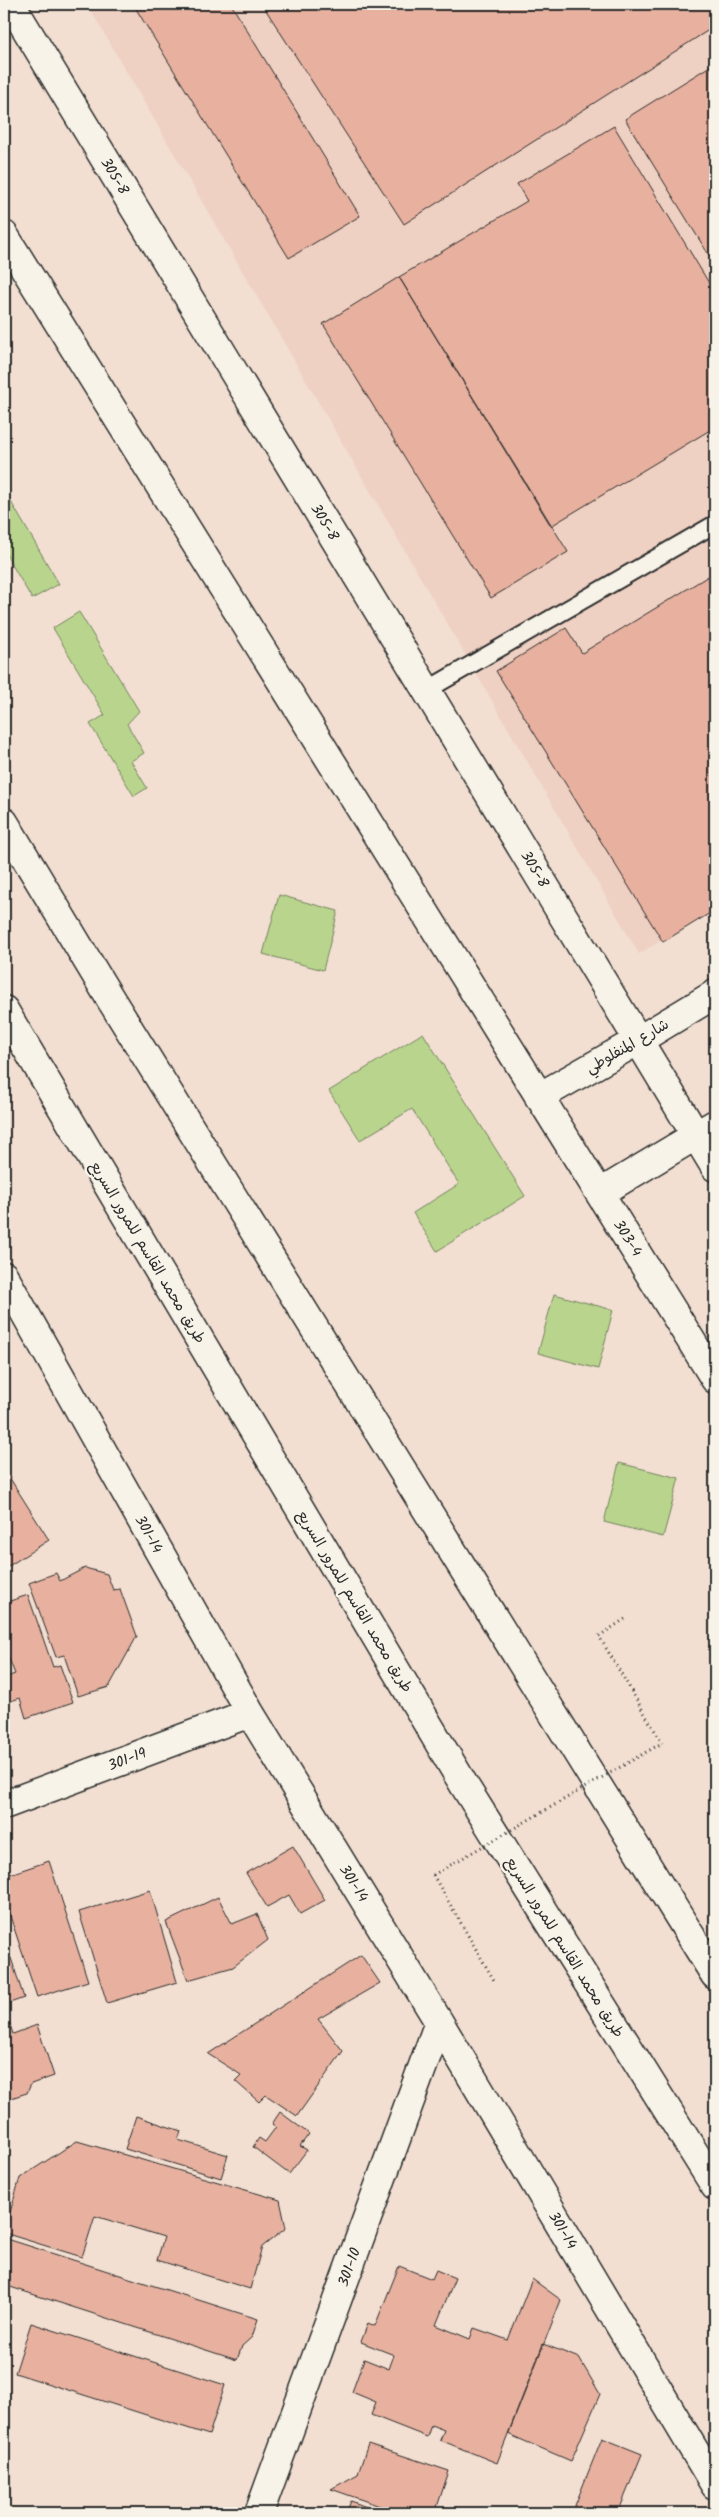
<svg xmlns="http://www.w3.org/2000/svg" width="719" height="2517" font-family="Kalam,'Playpen Sans Arabic',sans-serif">
<style>
.built{fill:#efd1c3}
.green{fill:#b9d58d;stroke:#72805c}
.building{fill:#e8b19f;stroke:#2b2b2b}
.lines{fill:none;stroke-linecap:round;stroke-linejoin:round}
.lane-casing{stroke:#2b2b2b;stroke-width:20}
.street-casing{stroke:#2b2b2b;stroke-width:31}
.secondary-casing{stroke:#2b2b2b;stroke-width:31}
.highway-casing{stroke:#2b2b2b;stroke-width:31}
.path{stroke:#2b2b2b;stroke-width:3;stroke-dasharray:1 4;stroke-linecap:butt}
.lane{stroke:#f7f3e8;stroke-width:16}
.street{stroke:#f7f3e8;stroke-width:28}
.secondary{stroke:#f7f3e8;stroke-width:28}
.highway{stroke:#f7f3e8;stroke-width:28}
.path-bridge{stroke:#2b2b2b;stroke-width:3;stroke-dasharray:1 4;stroke-linecap:butt}
.labels{text-anchor:middle;stroke-width:5;stroke-linejoin:round;paint-order:stroke}
.street-label{font-size:15px;fill:#2b2b2b;stroke:#f7f3e8}
</style>
<rect width="100%" height="100%" fill="#f2dfd2"/>
<filter id="ink" filterUnits="userSpaceOnUse"><feTurbulence type="fractalNoise" baseFrequency=".02" numOctaves="2"/><feDisplacementMap in="SourceGraphic" scale="10" xChannelSelector="R" yChannelSelector="G"/><feConvolveMatrix kernelMatrix="1 2 1 2 8 2 1 2 1" color-interpolation-filters="sRGB"/></filter>
<g filter="url(#ink)">
<!-- built -->
<path class="built" d="M 87,4 L 715,4 L 715,908 L 639,954 Z"/>
<!-- green -->
<path class="green" d="M 4,490 L 59,584 L 32,599 L 4,551 Z
M 79,612 L 139,711 L 127,724 L 144,753 L 131,761 L 147,788 L 134,796 L 90,724 L 105,715 L 53,628 Z
M 279,895 L 338,911 L 323,970 L 263,954 Z
M 423,1033 L 525,1196 L 437,1251 L 413,1213 L 459,1184 L 412,1109 L 360,1140 L 329,1091 Z
M 554,1294 L 613,1310 L 598,1369 L 538,1353 Z
M 619,1463 L 679,1478 L 663,1537 L 604,1522 Z"/>
<!-- building -->
<path class="building" d="M 133,4 L 231,4 L 360,216 L 289,258 Z
M 262,4 L 715,4 L 715,26 L 404,224 Z
M 715,63 L 715,265 L 625,119 Z
M 614,126 L 715,293 L 715,427 L 551,526 L 399,277 L 527,201 L 517,184 Z
M 399,277 L 568,552 L 491,598 L 323,324 Z
M 715,572 L 715,910 L 663,942 L 496,671 L 566,628 L 582,653 Z
M 4,1469 L 49,1540 L 4,1569 Z
M 85,1568 L 107,1574 L 113,1590 L 120,1589 L 137,1636 L 109,1687 L 78,1696 L 64,1655 L 56,1657 L 29,1583 L 56,1573 L 60,1581 Z
M 28,1595 L 53,1667 L 60,1665 L 73,1702 L 26,1718 L 20,1698 L 4,1703 L 4,1678 L 15,1674 L 9,1659 L 4,1661 L 4,1603 Z
M 293,1846 L 325,1900 L 300,1914 L 289,1895 L 267,1907 L 246,1873 Z
M 49,1861 L 88,1981 L 37,1997 L 4,1898 L 4,1876 Z
M 150,1890 L 177,1982 L 107,2003 L 79,1912 Z
M 218,1897 L 232,1924 L 257,1914 L 268,1940 L 233,1967 L 188,1980 L 166,1922 Z
M 361,1955 L 380,1983 L 318,2019 L 343,2051 L 297,2116 L 266,2095 L 259,2102 L 235,2081 L 241,2075 L 208,2054 Z
M 11,1958 L 24,1998 L 4,2005 L 4,1960 Z
M 4,2006 L 13,2034 L 37,2025 L 54,2076 L 31,2084 L 27,2093 L 4,2100 Z
M 280,2112 L 309,2134 L 300,2146 L 307,2150 L 289,2174 L 253,2147 L 259,2138 L 265,2142 L 276,2127 L 272,2124 Z
M 136,2116 L 181,2131 L 178,2140 L 228,2155 L 221,2178 L 125,2149 Z
M 77,2141 L 280,2200 L 286,2228 L 262,2247 L 250,2289 L 157,2260 L 164,2237 L 95,2216 L 82,2257 L 4,2233 L 20,2178 Z
M 4,2238 L 258,2319 L 252,2337 L 242,2346 L 237,2360 L 4,2285 Z
M 399,2266 L 432,2279 L 436,2270 L 455,2278 L 436,2325 L 470,2339 L 474,2328 L 508,2340 L 532,2279 L 561,2300 L 497,2463 L 440,2440 L 444,2430 L 431,2425 L 427,2437 L 371,2415 L 376,2402 L 352,2392 L 364,2359 L 389,2369 L 394,2355 L 361,2342 L 368,2323 L 375,2326 Z
M 31,2323 L 225,2385 L 209,2435 L 15,2373 Z
M 543,2344 L 579,2358 L 600,2394 L 571,2461 L 508,2434 Z
M 602,2438 L 642,2454 L 618,2513 L 572,2513 Z
M 368,2444 L 449,2471 L 435,2513 L 400,2513 L 331,2489 L 358,2474 Z
M 351,2501 L 382,2513 L 346,2513 Z"/>
<g class="lines">
<defs>
<path id="lane" d="M 427,690 L 715,524"/>
<path id="street" d="M 4,1276 L 250,1713 L 439,2022 L 715,2485
M 4,1805 L 250,1713
M 259,2513 L 439,2022"/>
<path id="secondary" d="M 11,4 L 715,1167
M 4,235 L 715,1379
M 539,1097 L 639,1040 L 715,994
M 600,1193 L 715,1124"/>
<path id="highway" d="M 4,822 L 108,995 L 715,1975
M 4,1010 L 464,1785 L 715,2186"/>
</defs>
<!-- lane casing -->
<use href="#lane" class="lane-casing"/>
<!-- street casing -->
<use href="#street" class="street-casing"/>
<!-- secondary casing -->
<use href="#secondary" class="secondary-casing"/>
<!-- highway casing -->
<use href="#highway" class="highway-casing"/>
<!-- path -->
<path class="path" d="M 625,1619 L 599,1636 L 662,1743
M 433,1875 L 495,1982"/>
<!-- lane -->
<use href="#lane" class="lane"/>
<!-- street -->
<use href="#street" class="street"/>
<!-- secondary -->
<use href="#secondary" class="secondary"/>
<!-- highway -->
<use href="#highway" class="highway"/>
<!-- path-bridge -->
<path class="path-bridge" d="M 433,1875 L 662,1743"/>
</g>
</g>
<g class="labels">
<!-- street labels -->
<g class="street-label">
<text transform="translate(115 176) rotate(59)" y="5">305-8</text>
<text transform="translate(325 522) rotate(59)" y="5">305-8</text>
<text transform="translate(535 869) rotate(59)" y="5">305-8</text>
<text transform="translate(627 1046) rotate(-30)" y="5">شارع المنفلوطي</text>
<text transform="translate(628 1238) rotate(58)" y="5">303-4</text>
<text transform="translate(148 1252) rotate(59)" y="5">طريق محمد القاسم للمرور السريع</text>
<text transform="translate(149 1534) rotate(61)" y="5">301-14</text>
<text transform="translate(355 1601) rotate(59)" y="5">طريق محمد القاسم للمرور السريع</text>
<text transform="translate(127 1759) rotate(-21)" y="5">301-19</text>
<text transform="translate(354 1883) rotate(58)" y="5">301-14</text>
<text transform="translate(565 1947) rotate(58)" y="5">طريق محمد القاسم للمرور السريع</text>
<text transform="translate(563 2230) rotate(59)" y="5">301-14</text>
<text transform="translate(349 2267) rotate(-70)" y="5">301-10</text>
</g>
</g>
<!-- margin -->
<rect width="719" height="2517" fill="none" stroke="#f7f3e8" stroke-width="20"/>
<rect x="10" y="10" width="699" height="2497" fill="none" stroke="#2b2b2b" stroke-width="2" filter="url(#ink)"/>
</svg>
